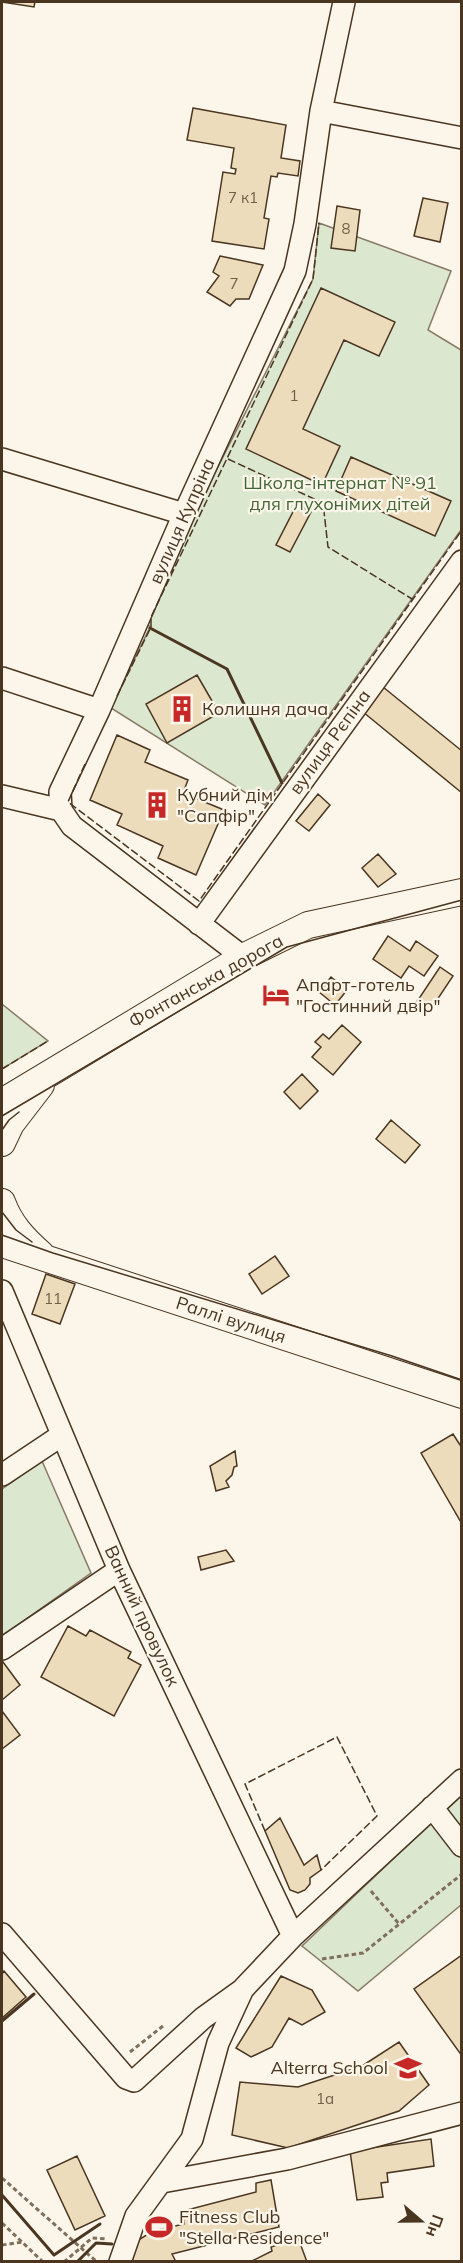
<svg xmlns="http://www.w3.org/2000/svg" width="463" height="2263" font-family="Mulish,sans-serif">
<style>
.green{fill:#dce7d0;stroke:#887966;stroke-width:1.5}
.building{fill:#ecdcbc;stroke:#4a3520;stroke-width:1.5}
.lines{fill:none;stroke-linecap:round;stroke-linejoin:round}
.minor-casing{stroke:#4a3520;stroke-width:24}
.major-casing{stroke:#4a3520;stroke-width:28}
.path{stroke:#7f6f5c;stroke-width:3;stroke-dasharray:4.5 3;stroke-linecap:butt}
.minor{stroke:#fbf6e9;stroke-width:21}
.major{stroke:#fbf6e9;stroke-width:26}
.tram{stroke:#4a3520;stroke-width:1.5}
.path-bridge{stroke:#7f6f5c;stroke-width:3;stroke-dasharray:4.5 3;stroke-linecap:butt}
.fence{stroke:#4a3520;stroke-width:1.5;stroke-dasharray:8 3;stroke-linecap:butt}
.wall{stroke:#4a3520;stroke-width:3}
.labels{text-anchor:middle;stroke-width:4.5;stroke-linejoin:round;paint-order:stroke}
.number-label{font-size:15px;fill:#725f47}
.park-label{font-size:18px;fill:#436837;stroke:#fbf6e9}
.street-label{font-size:18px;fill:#4a3520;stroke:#fbf6e9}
.poi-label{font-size:18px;fill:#4a3520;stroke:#fbf6e9;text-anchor:start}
</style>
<rect width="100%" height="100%" fill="#fbf6e9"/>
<!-- green -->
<path class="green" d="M 319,223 L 451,271 L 428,330 L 461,350 L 461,530 L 265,805 L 111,708 L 150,627 L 142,617 L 313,279 Z
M 2,1004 L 48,1041 L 2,1069 Z
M 42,1461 L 91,1573 L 2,1636 L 2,1489 Z
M 461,1794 L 461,1905 L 358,1991 L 302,1946 Z"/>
<!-- building -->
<path class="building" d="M 2,2 L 35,2 L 34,7 Z
M 193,108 L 286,125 L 281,158 L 300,161 L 298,176 L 278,173 L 277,177 L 271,176 L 264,218 L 269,219 L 264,249 L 212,241 L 223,172 L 235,174 L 236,169 L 231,168 L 234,148 L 187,140 Z
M 423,198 L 448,203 L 440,242 L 414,236 Z
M 337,206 L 360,210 L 355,251 L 331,248 Z
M 220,256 L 263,265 L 249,299 L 236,299 L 230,306 L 207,292 L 219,276 L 213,272 Z
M 321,288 L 395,322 L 379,356 L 344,340 L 303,429 L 340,446 L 322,485 L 246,449 Z
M 351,457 L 451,501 L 435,536 L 336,491 Z
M 297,504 L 311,512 L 290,552 L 276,545 Z
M 197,675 L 219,713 L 167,743 L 146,704 Z
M 383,687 L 462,751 L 462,793 L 363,712 Z
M 117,735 L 150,750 L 145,762 L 188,780 L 183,793 L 224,810 L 196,875 L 158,858 L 163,846 L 117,825 L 122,814 L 90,800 Z
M 318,794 L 330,805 L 309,831 L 296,821 Z
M 378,854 L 396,874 L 378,887 L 362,868 Z
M 388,936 L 410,951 L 416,941 L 438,956 L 424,976 L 409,966 L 401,978 L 373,959 Z
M 440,967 L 453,976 L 429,1012 L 416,1003 Z
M 331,977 L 347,990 L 335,1005 L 319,992 Z
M 342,1025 L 361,1042 L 333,1075 L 312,1057 L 321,1047 L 315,1042 L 323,1034 L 329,1039 Z
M 302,1074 L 318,1091 L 300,1109 L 284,1092 Z
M 391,1120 L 420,1145 L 405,1163 L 376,1139 Z
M 275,1256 L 289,1276 L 262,1294 L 249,1274 Z
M 46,1274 L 75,1284 L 60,1324 L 32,1314 Z
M 453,1434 L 462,1448 L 462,1524 L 421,1453 Z
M 235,1451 L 237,1466 L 234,1467 L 232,1475 L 226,1481 L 229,1487 L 216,1491 L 210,1466 Z
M 226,1550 L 234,1561 L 201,1570 L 198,1557 Z
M 68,1626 L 86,1636 L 90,1630 L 131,1652 L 128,1658 L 141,1665 L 114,1716 L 41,1677 Z
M 3,1662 L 20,1685 L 2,1700 L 2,1663 Z
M 2,1711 L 20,1735 L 2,1749 Z
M 280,1818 L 304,1865 L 317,1855 L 321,1870 L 310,1878 L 310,1884 L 305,1890 L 298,1893 L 290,1890 L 265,1831 Z
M 462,1955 L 462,2056 L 414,1989 Z
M 4,1971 L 26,1997 L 2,2018 L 2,1974 Z
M 281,1976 L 312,1990 L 325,2012 L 302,2025 L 289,2018 L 272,2047 L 251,2057 L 236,2048 Z
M 399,2042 L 429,2085 L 399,2111 L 288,2148 L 232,2135 L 240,2082 L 298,2087 L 362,2066 Z
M 431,2139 L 434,2166 L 387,2173 L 388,2182 L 381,2183 L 383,2197 L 357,2200 L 350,2151 Z
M 77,2156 L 105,2216 L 75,2230 L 47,2170 Z
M 271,2180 L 279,2227 L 172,2254 L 176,2262 L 132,2262 L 135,2246 L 140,2239 L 153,2231 L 184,2224 L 183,2211 L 256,2192 L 256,2183 Z
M 297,2235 L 307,2262 L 250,2262 L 272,2251 L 271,2247 L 283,2243 L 282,2241 Z"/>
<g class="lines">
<defs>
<path id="minor" d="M 321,111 L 462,138
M 2,459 L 184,514
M 2,678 L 99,710
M 2,796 L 61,810
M 199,924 L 462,561
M 243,957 L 72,826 L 61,810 L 60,792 L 99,710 L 184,514 L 295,271 L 305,224 L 321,111 L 344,2
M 2,1291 L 119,1570 L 293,1936
M 2,1475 L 62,1435
M 2,1649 L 119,1570
M 432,1807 L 462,1846
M 2,1934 L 126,2078 L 134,2081 L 203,2018 L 242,1990 L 293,1936 L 462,1780
M 162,2182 L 287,2159 L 462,2113
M 120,2262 L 136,2216 L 192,2139 L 218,2043 L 242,1991"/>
<path id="major" d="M 2,1102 L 243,957 L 308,925 L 462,892
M 2,1143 L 11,1124 L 41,1085
M 2,1202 C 10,1224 23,1238 41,1254
M 2,1244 L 462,1395"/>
</defs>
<!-- minor casing -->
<use href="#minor" class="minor-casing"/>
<!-- major casing -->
<use href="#major" class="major-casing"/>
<!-- path -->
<path class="path" d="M 371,1891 L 399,1924
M 322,1959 L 363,1953 L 462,1874
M 130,2052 L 163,2026
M 2,2223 L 43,2262
M 2,2245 L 23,2242
M 64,2262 L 92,2238 L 107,2239"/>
<!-- minor -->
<use href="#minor" class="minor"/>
<!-- major -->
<use href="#major" class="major"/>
<!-- tram -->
<path class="tram" d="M 2,1116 L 287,947 L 462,900
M 2,1130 L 9,1120 L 19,1112
M 2,1212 L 16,1230 L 32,1242
M 2,1235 L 53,1253 L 392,1356 L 462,1380"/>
<!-- path-bridge -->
<path class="path-bridge" d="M 2,2178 L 97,2262"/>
<!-- fence -->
<path class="fence" d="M 228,459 L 323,503 L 328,547 L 412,599
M 117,696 L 151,627 L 151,617 L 313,279 L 319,223
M 85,764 L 68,802 L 199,901 L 462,530
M 2,1069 L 48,1041
M 265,1831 L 245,1784 L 337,1737 L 377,1816 L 321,1870"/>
<!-- wall -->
<path class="wall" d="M 150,628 L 227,669 L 282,783
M 2,2021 L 34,1994
M 2,2195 L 54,2255 L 100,2224
M 77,2262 L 96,2243 L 112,2244"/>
</g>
<!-- icons -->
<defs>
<symbol id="building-bare" viewBox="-9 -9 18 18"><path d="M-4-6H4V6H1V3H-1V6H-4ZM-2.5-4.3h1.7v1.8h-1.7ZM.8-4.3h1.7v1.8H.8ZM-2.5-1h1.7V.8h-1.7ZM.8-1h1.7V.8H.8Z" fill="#c62828" stroke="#fbf6e9" stroke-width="2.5" paint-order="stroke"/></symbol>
<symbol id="hotel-bare" viewBox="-9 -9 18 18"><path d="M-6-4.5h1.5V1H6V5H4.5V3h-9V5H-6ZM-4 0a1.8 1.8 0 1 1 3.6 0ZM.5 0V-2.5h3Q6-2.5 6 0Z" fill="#c62828" stroke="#fbf6e9" stroke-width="2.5" paint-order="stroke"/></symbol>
<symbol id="school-bare" viewBox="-9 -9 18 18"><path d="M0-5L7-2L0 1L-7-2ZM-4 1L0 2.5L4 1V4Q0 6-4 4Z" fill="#c62828" stroke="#fbf6e9" stroke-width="2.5" paint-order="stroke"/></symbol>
<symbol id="stadium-bare" viewBox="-9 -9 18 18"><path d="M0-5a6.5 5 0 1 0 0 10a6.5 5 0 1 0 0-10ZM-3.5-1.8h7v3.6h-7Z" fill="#c62828" stroke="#fbf6e9" stroke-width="2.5" paint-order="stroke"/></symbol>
</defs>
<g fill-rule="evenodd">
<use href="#building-bare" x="163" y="690" width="38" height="38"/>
<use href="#building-bare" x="138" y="786" width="38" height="38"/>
<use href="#hotel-bare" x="257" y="976" width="38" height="38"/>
<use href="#school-bare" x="389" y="2049" width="38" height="38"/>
<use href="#stadium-bare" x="140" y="2208" width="38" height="38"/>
</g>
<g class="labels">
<!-- number labels -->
<g class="number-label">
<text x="243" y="203">7 к1</text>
<text x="346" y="234">8</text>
<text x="234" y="289">7</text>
<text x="294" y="401">1</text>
<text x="53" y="1304">11</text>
<text x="325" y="2104">1а</text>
</g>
<!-- park labels -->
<g class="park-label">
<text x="340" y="489">Школа-інтернат № 91<tspan x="340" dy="21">для глухонімих дітей</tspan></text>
</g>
<!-- street labels -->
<g class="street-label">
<text transform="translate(182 521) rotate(-66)" y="6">вулиця Купріна</text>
<text transform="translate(330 742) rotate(-54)" y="6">вулиця Рєпіна</text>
<text transform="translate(206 981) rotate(-29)" y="6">Фонтанська дорога</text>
<text transform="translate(231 1320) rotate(18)" y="6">Раллі вулиця</text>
<text transform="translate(142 1616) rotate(65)" y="6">Ванний провулок</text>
</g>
<!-- poi labels -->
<g class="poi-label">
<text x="202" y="715">Колишня дача</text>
<text x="177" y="801">Кубний дім<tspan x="177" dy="21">"Сапфір"</tspan></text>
<text x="296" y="991">Апарт-готель<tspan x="296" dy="21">"Гостинний двір"</tspan></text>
<text x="388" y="2074" text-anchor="end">Alterra School</text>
<text x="179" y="2223">Fitness Club<tspan x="179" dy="21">"Stella Residence"</tspan></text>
</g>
</g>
<!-- border -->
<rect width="463" height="2263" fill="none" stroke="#4a3520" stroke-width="6"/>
<!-- north arrow -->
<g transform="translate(421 2221) rotate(110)" stroke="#fbf6e9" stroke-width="4.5" paint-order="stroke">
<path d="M0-4.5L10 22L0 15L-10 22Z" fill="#4a3520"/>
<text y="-9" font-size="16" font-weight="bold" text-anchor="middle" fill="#4a3520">Пн</text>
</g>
</svg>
